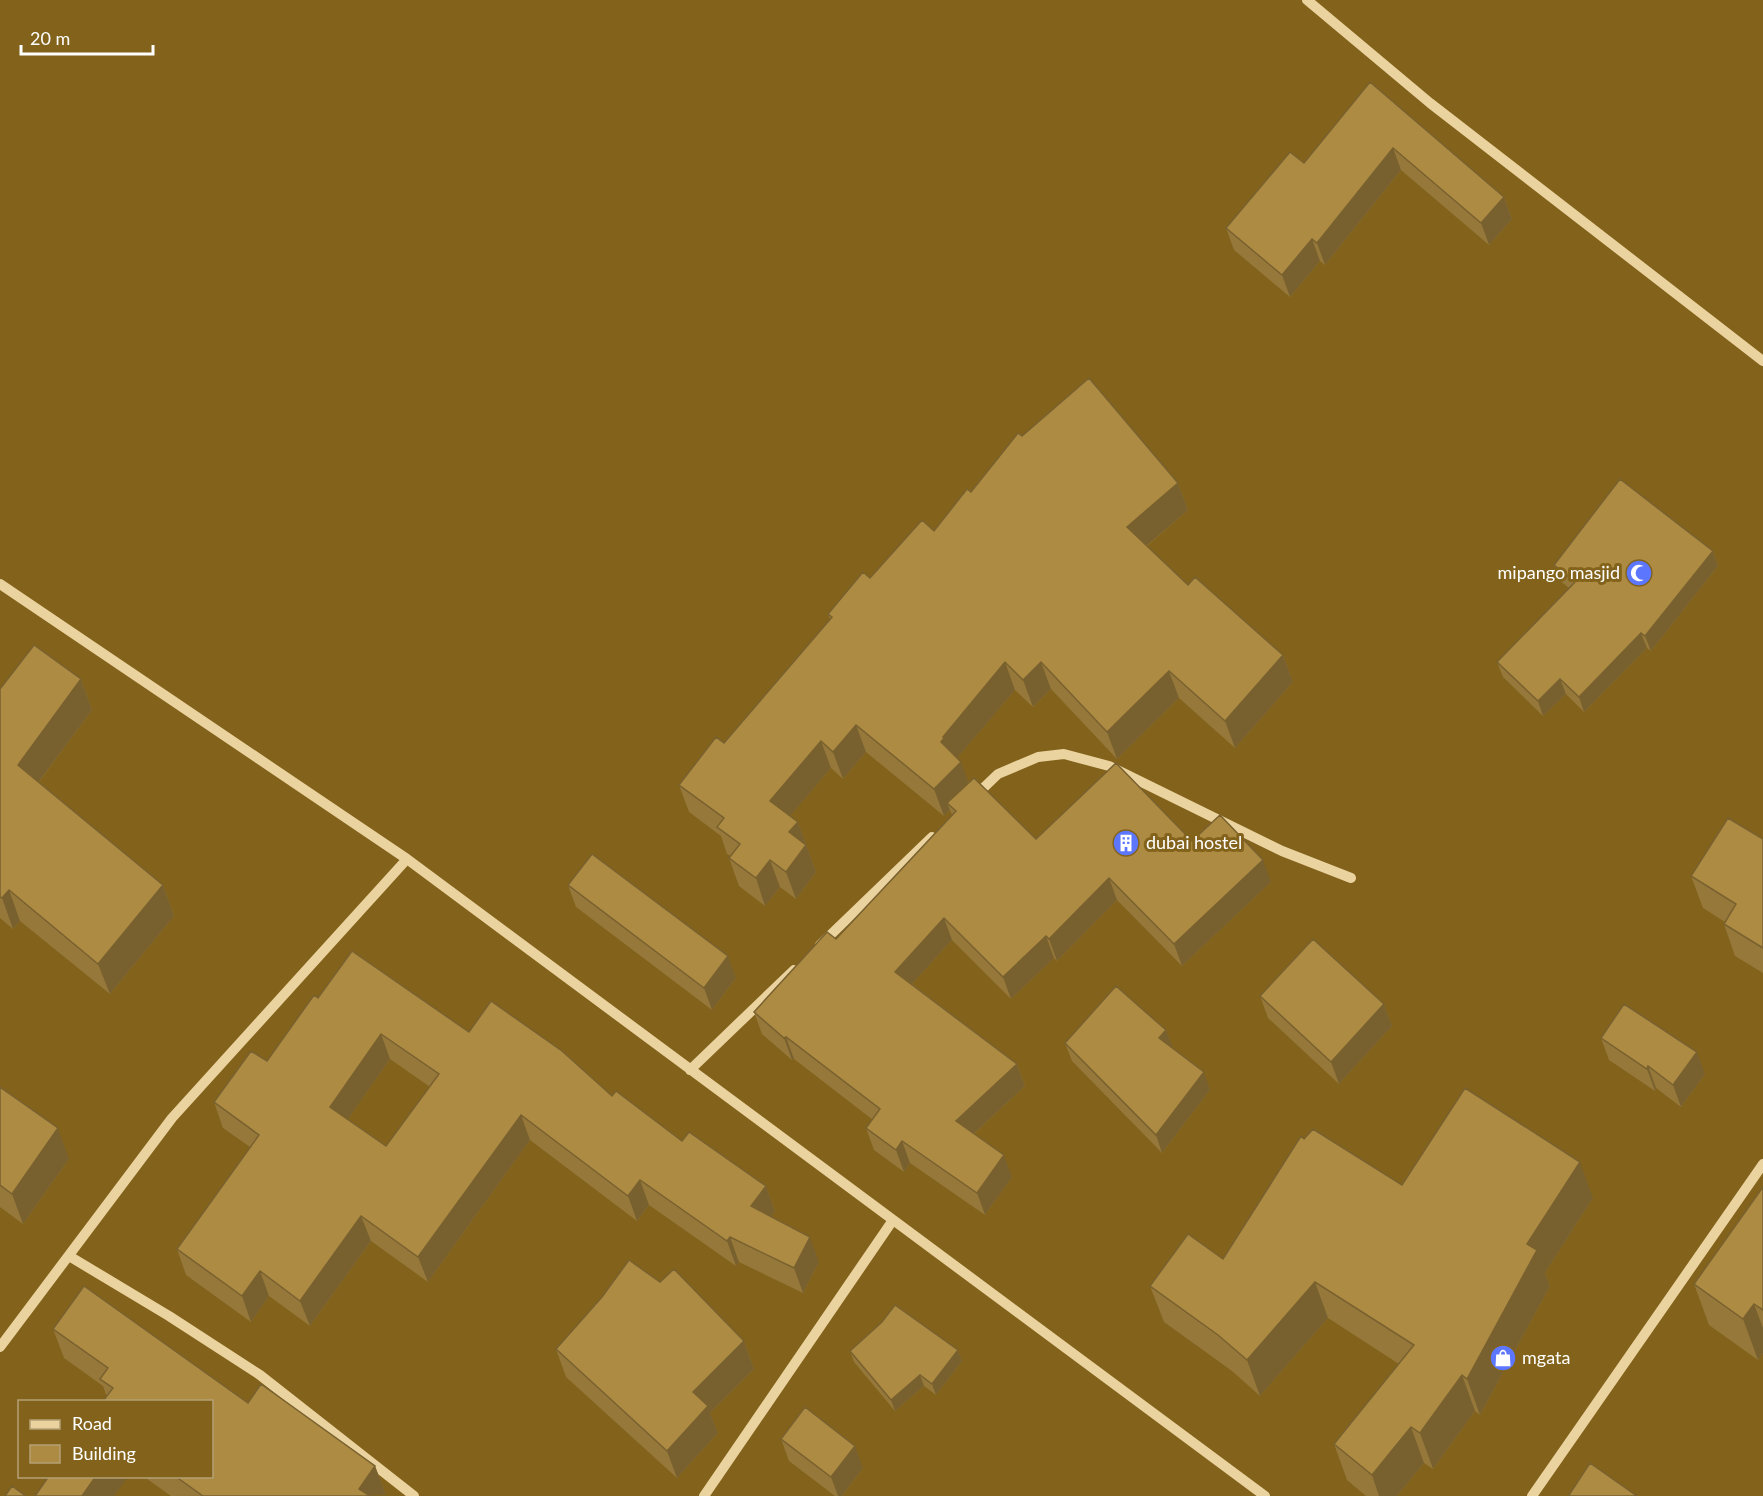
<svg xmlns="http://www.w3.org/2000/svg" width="1763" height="1496" font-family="Lato,sans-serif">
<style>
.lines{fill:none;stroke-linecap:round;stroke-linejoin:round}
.minor{stroke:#ebd3a0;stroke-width:10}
.wall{fill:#95783a;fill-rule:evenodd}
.shaded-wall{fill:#79612f}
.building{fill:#ad8b43;stroke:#79612f;stroke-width:1.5;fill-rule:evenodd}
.labels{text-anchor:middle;stroke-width:6;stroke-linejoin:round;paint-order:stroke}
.poi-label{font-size:18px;fill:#fff;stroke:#83631b;text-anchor:start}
</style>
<rect width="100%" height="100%" fill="#83631b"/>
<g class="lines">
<!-- minor -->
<path class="minor" d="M 1307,0 L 1430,103 L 1763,361
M 0,584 L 407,859 L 1265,1496
M 974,797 L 998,774 L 1038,757 L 1064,754 L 1109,766 L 1282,851 L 1351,878
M 820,945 L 932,837
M 690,1070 L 794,970
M 69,1256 L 169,1316 L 260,1375 L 414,1496
M 0,1347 L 172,1118 L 407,859
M 704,1496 L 893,1220
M 1532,1496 L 1763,1164"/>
</g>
<!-- wall -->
<path class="wall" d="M 1370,82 L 1504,197 L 1512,219 L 1489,245 L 1401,170 L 1325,265 L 1320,261 L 1290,297 L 1234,250 L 1226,228 L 1304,163 Z
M 1022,436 L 1178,483 L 1188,510 L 1147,546 L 1188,585 L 1283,655 L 1293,682 L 1235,748 L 1179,698 L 1117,759 L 1051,689 L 1033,707 L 1015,690 L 957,758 L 969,783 L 1036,839 L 1192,841 L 1271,882 L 1182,966 L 1117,900 L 1057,961 L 1054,958 L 1011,999 L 952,940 L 912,984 L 1017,1064 L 1025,1086 L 974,1134 L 1012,1177 L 985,1215 L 910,1163 L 904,1172 L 874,1150 L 866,1128 L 873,1120 L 794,1059 L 792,1060 L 762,1034 L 754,1012 L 836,939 L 952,815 L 950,810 L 944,816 L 866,752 L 843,779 L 831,768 L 790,816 L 798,822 L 816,872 L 796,899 L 780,887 L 765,906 L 739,886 L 729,858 L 731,856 L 727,854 L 721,836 L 689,812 L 679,785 L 724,743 L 830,619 L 828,614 L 870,578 L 934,531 Z
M 1713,551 L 1718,566 L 1651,651 L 1647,648 L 1584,712 L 1566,694 L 1543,716 L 1503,677 L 1497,662 L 1569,588 L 1559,580 L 1554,565 Z
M 81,679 L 92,710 L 39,782 L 163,885 L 174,916 L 110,994 L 20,921 L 13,929 L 0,918 L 0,689 Z
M 1763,839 L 1763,973 L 1735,956 L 1724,924 L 1725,922 L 1703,908 L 1691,876 Z
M 568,885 L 736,978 L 712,1010 L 576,907 Z
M 1260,996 L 1384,1004 L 1392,1026 L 1339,1084 L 1268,1018 Z
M 318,998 L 469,1032 L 612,1096 L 682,1141 L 766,1186 L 775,1211 L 771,1217 L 819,1262 L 803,1293 L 739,1262 L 736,1266 L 649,1205 L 637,1221 L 530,1140 L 428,1282 L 371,1241 L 310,1326 L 269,1296 L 251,1322 L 186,1275 L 177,1249 L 250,1147 L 223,1128 L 214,1102 L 267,1061 ZM 390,1059 L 430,1087 L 386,1146 L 348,1119 Z
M 1166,1030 L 1172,1048 L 1210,1090 L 1162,1153 L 1072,1061 L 1065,1043 Z
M 1601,1038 L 1705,1074 L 1681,1107 L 1656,1088 L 1655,1091 L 1609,1060 Z
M 0,1087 L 69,1159 L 23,1224 L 0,1207 Z
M 1304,1139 L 1402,1185 L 1593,1198 L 1545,1273 L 1550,1286 L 1480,1415 L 1475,1411 L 1433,1469 L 1424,1463 L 1397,1496 L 1366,1496 L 1347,1480 L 1334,1444 L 1399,1364 L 1328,1318 L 1260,1396 L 1232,1371 L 1164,1322 L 1150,1286 L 1223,1259 Z
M 1763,1187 L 1763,1353 L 1758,1360 L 1709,1325 L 1694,1284 Z
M 53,1329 L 248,1403 L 375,1466 L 386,1495 L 171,1496 L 143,1476 L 212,1476 L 107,1397 L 103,1386 L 64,1358 Z
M 744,1341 L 754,1369 L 710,1413 L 718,1433 L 677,1478 L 566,1377 L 556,1349 Z
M 958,1350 L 962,1361 L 936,1395 L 924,1386 L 895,1411 L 854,1362 L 850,1351 Z
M 781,1439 L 863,1468 L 842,1496 L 835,1496 L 789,1461 Z"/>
<!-- shaded-wall -->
<path class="shaded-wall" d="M 1393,148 L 1401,170 L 1325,265 L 1317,243 Z
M 1504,197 L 1512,219 L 1489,245 L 1481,223 Z
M 1312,239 L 1320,261 L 1290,297 L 1282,275 Z
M 1178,483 L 1188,510 L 1137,554 L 1127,527 Z
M 1713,551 L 1718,566 L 1651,651 L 1645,636 Z
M 1641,633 L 1647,648 L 1584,712 L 1579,697 Z
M 1283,655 L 1293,682 L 1235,748 L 1225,721 Z
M 1005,662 L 1015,690 L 953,763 L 941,742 L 943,737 Z
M 1041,662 L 1051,689 L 1033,707 L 1023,680 Z
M 1169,671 L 1179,698 L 1117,759 L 1107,732 Z
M 81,679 L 92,710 L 29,795 L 18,765 Z
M 1560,679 L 1566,694 L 1543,716 L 1538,701 Z
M 856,725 L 866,752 L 843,779 L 833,752 Z
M 821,741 L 831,768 L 780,828 L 770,801 Z
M 961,762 L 971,789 L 947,803 L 950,810 L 944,816 L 934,789 Z
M 798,822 L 816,872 L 796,899 L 786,872 L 789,832 Z
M 770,860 L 780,887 L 765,906 L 756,878 Z
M 1263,860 L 1271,882 L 1182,966 L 1174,944 Z
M 1109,878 L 1117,900 L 1057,961 L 1049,939 Z
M 163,885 L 174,916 L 110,994 L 98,964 Z
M 9,890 L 20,921 L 13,929 L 2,898 Z
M 944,918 L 952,940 L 903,994 L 895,972 Z
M 1046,936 L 1054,958 L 1011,999 L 1003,977 Z
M 728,956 L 736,978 L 712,1010 L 704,988 Z
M 1384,1004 L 1392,1026 L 1339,1084 L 1331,1062 Z
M 1166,1030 L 1173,1048 L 1165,1056 L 1159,1038 Z
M 381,1034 L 390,1059 L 339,1132 L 330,1107 Z
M 786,1037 L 794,1059 L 792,1060 L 784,1038 Z
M 1697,1052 L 1705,1074 L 1681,1107 L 1673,1085 Z
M 1017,1064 L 1025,1086 L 964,1143 L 956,1121 Z
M 1648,1066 L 1656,1088 L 1655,1091 L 1647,1069 Z
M 1204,1072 L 1210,1090 L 1162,1153 L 1156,1135 Z
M 521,1115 L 530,1140 L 428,1282 L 418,1257 Z
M 58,1128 L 69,1159 L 23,1224 L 12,1194 Z
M 902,1141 L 910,1163 L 904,1172 L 896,1150 Z
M 1004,1155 L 1012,1177 L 985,1215 L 977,1193 Z
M 1580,1162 L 1593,1198 L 1545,1273 L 1550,1286 L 1480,1415 L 1467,1379 L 1527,1244 Z
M 640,1180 L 649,1205 L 637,1221 L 628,1196 Z
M 766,1186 L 775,1211 L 761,1232 L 751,1206 Z
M 361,1216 L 371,1241 L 310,1326 L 300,1301 Z
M 730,1237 L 739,1262 L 736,1266 L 727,1241 Z
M 810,1237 L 819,1262 L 803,1293 L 794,1268 Z
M 260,1271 L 269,1296 L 251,1322 L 242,1296 Z
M 1315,1282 L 1328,1318 L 1260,1396 L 1247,1360 Z
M 1754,1304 L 1763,1328 L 1763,1353 L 1758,1360 L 1743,1319 Z
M 744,1341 L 754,1369 L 710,1413 L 718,1433 L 677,1478 L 667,1451 L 693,1392 Z
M 958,1350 L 962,1361 L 936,1395 L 932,1384 Z
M 920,1375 L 924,1386 L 895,1411 L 891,1400 Z
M 1462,1375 L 1475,1411 L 1433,1469 L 1420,1433 Z
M 1411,1427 L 1424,1463 L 1397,1496 L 1379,1496 L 1372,1475 Z
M 855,1446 L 863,1468 L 842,1496 L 838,1496 L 831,1477 Z
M 375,1466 L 386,1495 L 361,1496 L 359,1489 Z
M 96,1476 L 129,1476 L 114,1496 L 82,1496 Z"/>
<!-- building -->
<path class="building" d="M 1370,82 L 1504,197 L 1481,223 L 1393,148 L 1317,243 L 1312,239 L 1282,275 L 1226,228 L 1290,152 L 1304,163 Z
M 1089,378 L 1178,483 L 1127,527 L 1188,585 L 1195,577 L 1283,655 L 1225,721 L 1169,671 L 1107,732 L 1041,662 L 1023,680 L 1005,662 L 943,737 L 944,738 L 941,742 L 961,762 L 934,789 L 856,725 L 833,752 L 821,741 L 770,801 L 798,822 L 789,832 L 806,845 L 786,872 L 770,860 L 756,878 L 729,858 L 740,844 L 717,827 L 724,818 L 679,785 L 716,737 L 724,743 L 832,617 L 828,614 L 863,572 L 870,578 L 922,520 L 934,531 L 967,489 L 971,492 L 1018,433 L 1022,436 Z
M 1620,479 L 1713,551 L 1645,636 L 1641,633 L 1579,697 L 1560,679 L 1538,701 L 1497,662 L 1575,582 L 1554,565 Z
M 34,645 L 81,679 L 18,765 L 163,885 L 98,964 L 9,890 L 2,898 L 0,897 L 0,689 Z
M 1116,763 L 1192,841 L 1220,815 L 1263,860 L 1174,944 L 1109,878 L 1049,939 L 1046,936 L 1003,977 L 944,918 L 895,972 L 1017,1064 L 956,1121 L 1004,1155 L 977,1193 L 902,1141 L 896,1150 L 866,1128 L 880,1109 L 786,1037 L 784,1038 L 754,1012 L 827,932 L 836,939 L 956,811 L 947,803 L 974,778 L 1036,839 Z
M 1728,818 L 1763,839 L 1763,948 L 1724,924 L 1736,904 L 1691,876 Z
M 592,854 L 728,956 L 704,988 L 568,885 Z
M 1313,939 L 1384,1004 L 1331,1062 L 1260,996 Z
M 352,951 L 469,1032 L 491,1001 L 562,1051 L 612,1096 L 616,1091 L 682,1141 L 689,1132 L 766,1186 L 751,1206 L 810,1237 L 794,1268 L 730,1237 L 727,1241 L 640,1180 L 628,1196 L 521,1115 L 418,1257 L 361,1216 L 300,1301 L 260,1271 L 242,1296 L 177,1249 L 259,1135 L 214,1102 L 251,1051 L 267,1061 L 314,995 L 318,998 ZM 381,1034 L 439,1074 L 386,1146 L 330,1107 Z
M 1116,986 L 1166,1030 L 1159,1038 L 1204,1072 L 1156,1135 L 1065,1043 Z
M 1624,1004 L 1697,1052 L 1673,1085 L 1648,1066 L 1647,1069 L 1601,1038 Z
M 0,1087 L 58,1128 L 12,1194 L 0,1185 Z
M 1465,1088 L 1580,1162 L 1527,1244 L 1537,1250 L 1467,1379 L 1462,1375 L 1420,1433 L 1411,1427 L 1372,1475 L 1334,1444 L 1414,1345 L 1315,1282 L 1247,1360 L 1218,1335 L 1150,1286 L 1188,1234 L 1223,1259 L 1301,1136 L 1304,1139 L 1313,1129 L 1402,1185 Z
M 1763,1187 L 1763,1310 L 1754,1304 L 1743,1319 L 1694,1284 Z
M 629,1260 L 660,1282 L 674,1269 L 744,1341 L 693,1392 L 708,1406 L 667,1451 L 556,1349 L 602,1297 Z
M 84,1286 L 248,1403 L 261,1384 L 375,1466 L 359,1489 L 370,1496 L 203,1496 L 175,1476 L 212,1476 L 212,1401 L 103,1401 L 113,1388 L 100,1379 L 108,1368 L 53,1329 Z
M 895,1305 L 958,1350 L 932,1384 L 920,1375 L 891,1400 L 850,1351 L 882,1322 Z
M 805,1407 L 855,1446 L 831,1477 L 781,1439 Z
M 1590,1463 L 1637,1496 L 1570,1496 L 1569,1495 Z
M 49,1476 L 96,1476 L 82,1496 L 35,1496 Z
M 12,1486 L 26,1496 L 5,1496 Z"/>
<!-- icons -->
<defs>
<symbol id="mosque-disc" viewBox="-11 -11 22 22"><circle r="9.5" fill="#5c76fd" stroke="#83631b"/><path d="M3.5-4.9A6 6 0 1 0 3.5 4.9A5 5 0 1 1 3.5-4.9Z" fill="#fff"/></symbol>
<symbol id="building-disc" viewBox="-11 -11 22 22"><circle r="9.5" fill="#5c76fd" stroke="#83631b"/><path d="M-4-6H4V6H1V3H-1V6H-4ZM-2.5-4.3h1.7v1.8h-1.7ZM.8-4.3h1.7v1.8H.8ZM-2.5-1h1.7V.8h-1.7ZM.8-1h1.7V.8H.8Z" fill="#fff"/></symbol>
<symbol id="shop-disc" viewBox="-11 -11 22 22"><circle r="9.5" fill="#5c76fd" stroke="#83631b"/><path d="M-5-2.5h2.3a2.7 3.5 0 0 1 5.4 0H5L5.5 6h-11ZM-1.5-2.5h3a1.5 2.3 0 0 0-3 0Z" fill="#fff"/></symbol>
</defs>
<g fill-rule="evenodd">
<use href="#mosque-disc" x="1624" y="558" width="30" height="30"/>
<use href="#building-disc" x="1111" y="828" width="30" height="30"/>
<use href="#shop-disc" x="1488" y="1343" width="30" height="30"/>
</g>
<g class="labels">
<!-- poi labels -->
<g class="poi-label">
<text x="1620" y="579" text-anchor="end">mipango masjid</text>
<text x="1146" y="849">dubai hostel</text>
<text x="1522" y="1364">mgata</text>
</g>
</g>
<!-- legend -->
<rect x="18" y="1400" width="195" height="78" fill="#83631b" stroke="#b5a176" stroke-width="1.5"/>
<rect x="30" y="1420" width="30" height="9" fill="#ebd3a0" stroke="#b5a176" stroke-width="1.5"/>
<text x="72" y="1430" font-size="18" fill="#ffffff">Road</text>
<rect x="30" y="1445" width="30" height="18" fill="#ad8b43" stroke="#b5a176" stroke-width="1.5"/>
<text x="72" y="1460" font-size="18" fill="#ffffff">Building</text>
<!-- scale -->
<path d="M21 45v9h132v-9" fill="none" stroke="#ffffff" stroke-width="3"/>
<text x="30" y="45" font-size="18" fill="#ffffff" stroke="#83631b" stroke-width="4.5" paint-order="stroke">20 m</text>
</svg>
